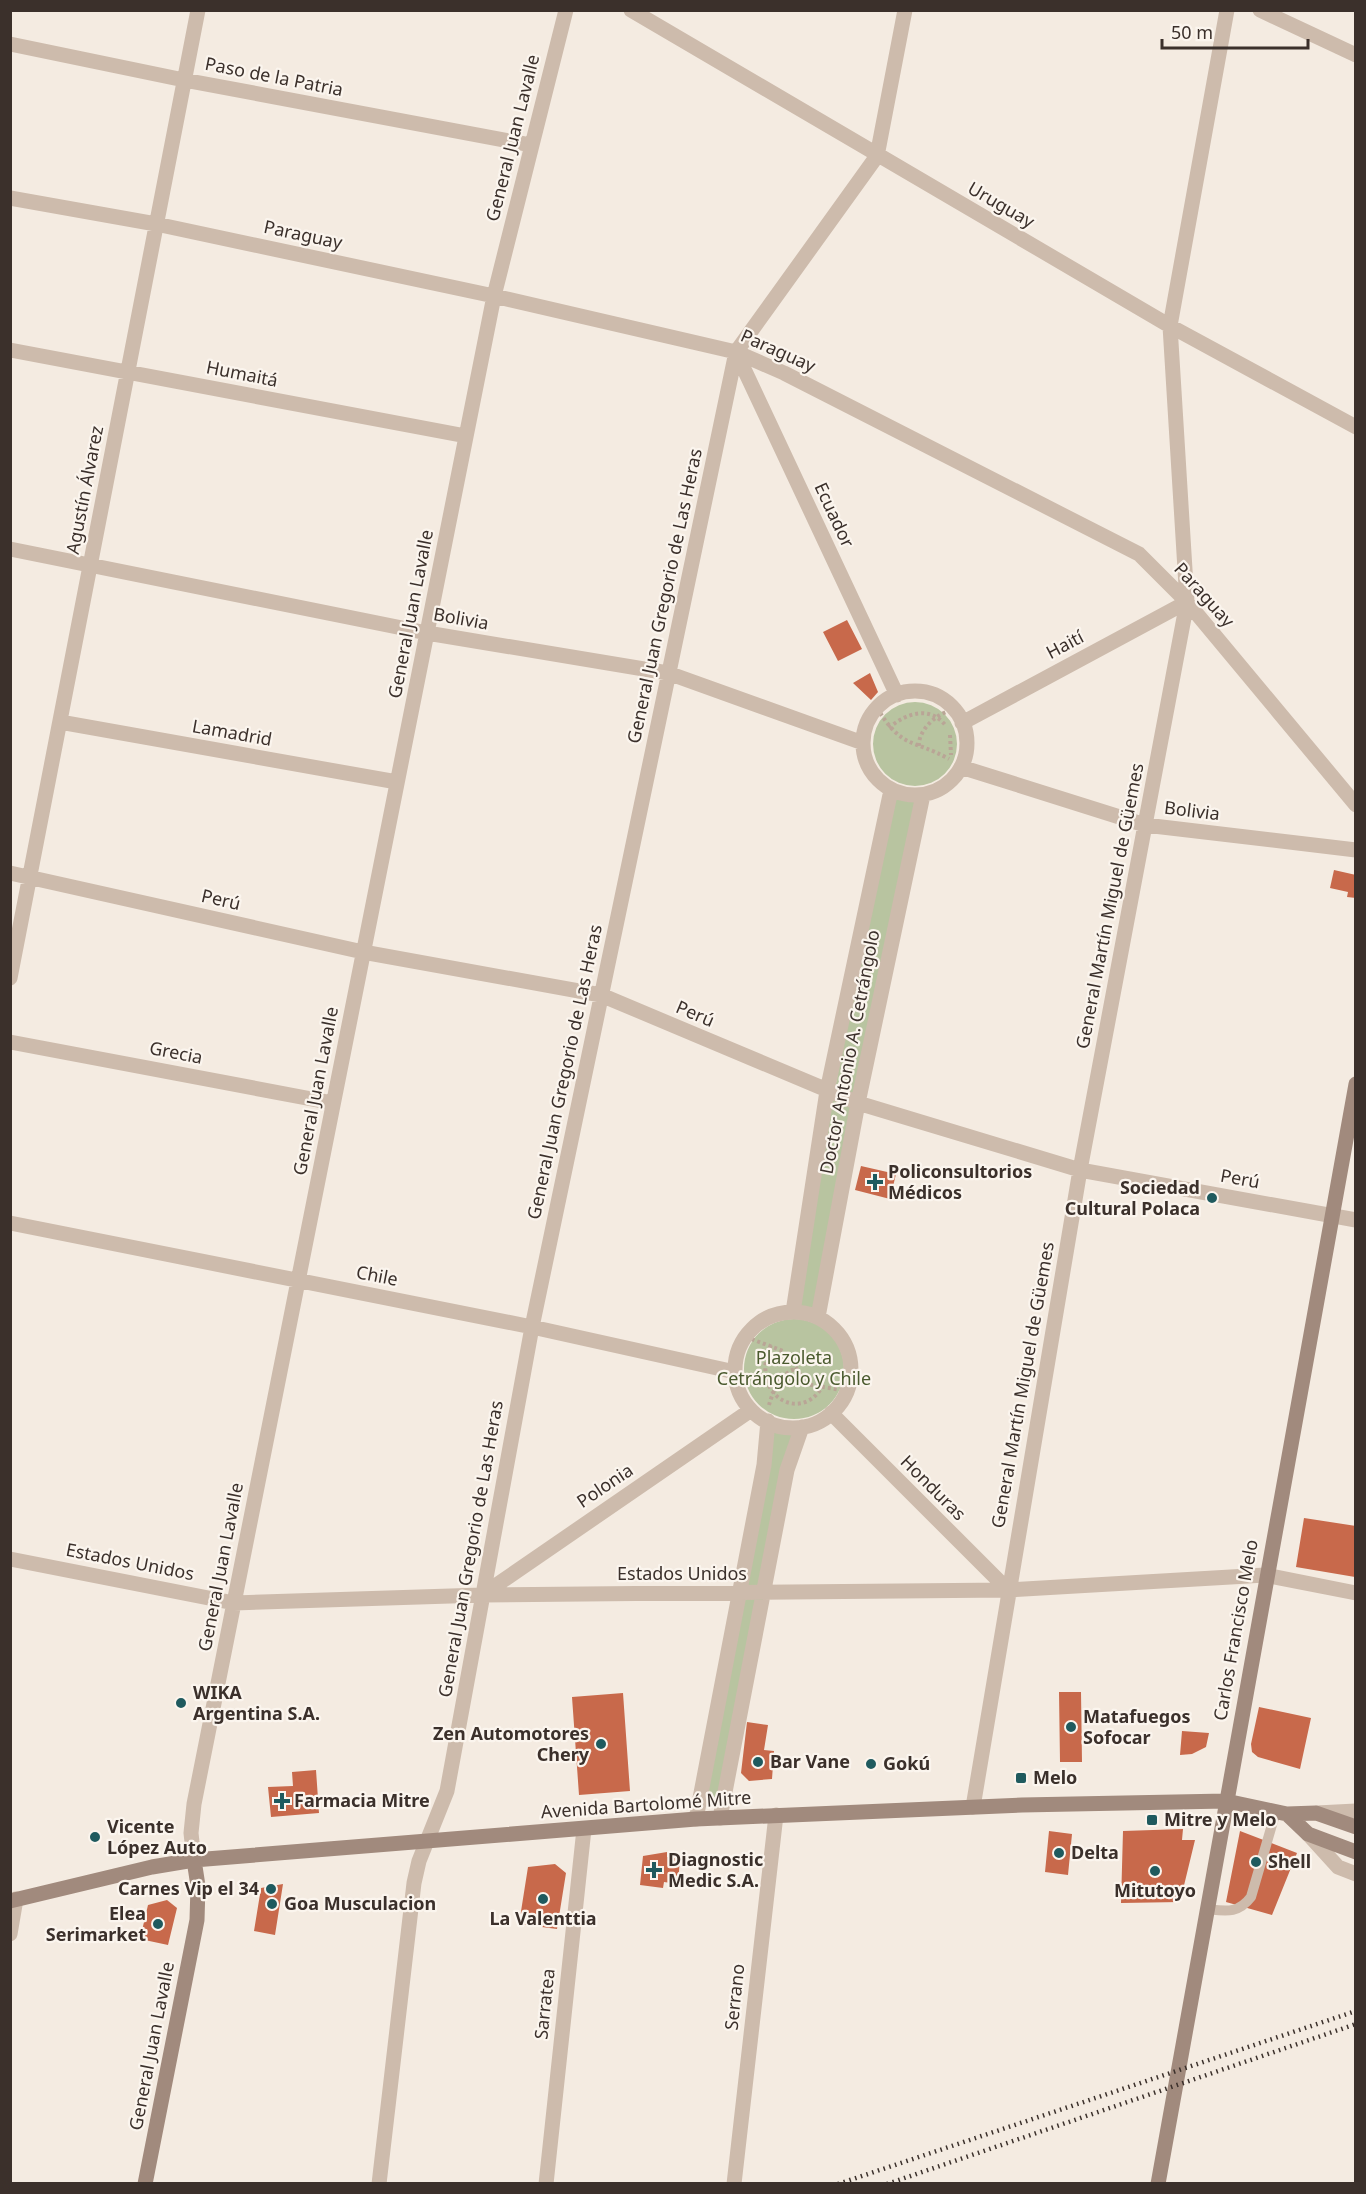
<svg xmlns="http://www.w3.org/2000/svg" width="1366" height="2194" font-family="'Noto Sans',sans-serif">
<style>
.green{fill:#b8c4a0}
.building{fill:#c8694b}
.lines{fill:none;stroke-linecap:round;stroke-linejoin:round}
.path{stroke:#b9a596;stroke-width:4;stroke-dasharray:3 3;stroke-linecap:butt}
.lane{stroke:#cdbbac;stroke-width:10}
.street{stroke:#cdbbac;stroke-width:15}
.secondary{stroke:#a18a7d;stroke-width:15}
.rail{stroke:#3b302b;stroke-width:4.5;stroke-dasharray:1.5 4.5;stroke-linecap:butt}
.poi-dot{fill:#1f5a5e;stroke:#fbf5ee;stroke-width:2}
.labels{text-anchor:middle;stroke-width:4.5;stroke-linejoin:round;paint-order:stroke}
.street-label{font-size:18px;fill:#3b302b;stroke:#fbf5ee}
.poi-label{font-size:18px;font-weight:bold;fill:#3b302b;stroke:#fbf5ee;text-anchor:start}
.park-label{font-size:18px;fill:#4a5a2e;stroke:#fbf5ee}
</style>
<rect width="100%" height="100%" fill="#f4ebe1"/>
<!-- green -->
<path class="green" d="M873 744a42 42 0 1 1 84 0a42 42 0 1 1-84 0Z
M 891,790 L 923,795 L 818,1317 L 793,1312 Z
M744 1369a50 50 0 1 1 100 0a50 50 0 1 1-100 0Z
M 768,1421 L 783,1427 L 802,1427 L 720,1818 L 705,1780 Z"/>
<!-- building -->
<path class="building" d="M 847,620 L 862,649 L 838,661 L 823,632 Z
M 870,673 L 878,692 L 871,700 L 853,683 Z
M 1334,870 L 1356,875 L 1356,898 L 1347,897 L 1348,892 L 1330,888 Z
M 861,1166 L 896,1174 L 890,1199 L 855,1190 Z
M 1304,1518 L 1356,1526 L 1355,1577 L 1296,1567 Z
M 1059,1692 L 1081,1692 L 1082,1762 L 1060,1762 Z
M 623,1693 L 630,1791 L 579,1795 L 572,1697 Z
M 1259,1707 L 1311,1718 L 1300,1769 L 1258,1757 L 1252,1752 L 1251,1744 Z
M 747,1722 L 768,1725 L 764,1750 L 774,1751 L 772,1779 L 749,1781 L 741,1773 Z
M 1182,1731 L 1209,1733 L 1206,1747 L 1192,1754 L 1180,1755 Z
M 316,1770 L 319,1813 L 271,1817 L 268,1787 L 293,1786 L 292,1772 Z
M 1183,1829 L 1182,1840 L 1195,1840 L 1180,1902 L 1121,1903 L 1123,1831 Z
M 1049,1831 L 1072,1834 L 1068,1875 L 1045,1872 Z
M 1240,1831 L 1297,1853 L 1272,1915 L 1226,1902 Z
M 667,1852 L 667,1857 L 680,1858 L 678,1884 L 664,1882 L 663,1888 L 640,1885 L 643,1856 Z
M 555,1864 L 566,1873 L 557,1929 L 519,1924 L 528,1867 Z
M 283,1884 L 275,1935 L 254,1931 L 261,1888 Z
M 167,1900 L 177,1908 L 168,1945 L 140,1939 L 148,1905 Z"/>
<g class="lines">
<!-- path -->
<path class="path" d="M 877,708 C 903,750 911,738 949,759
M 889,728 C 906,713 930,705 946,726
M 950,735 L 951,755
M 919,746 C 918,731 935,715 949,711
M 746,1337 L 783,1351 L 793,1363 L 806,1384 L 847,1391
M 771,1345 C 748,1395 801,1424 822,1387
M 769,1405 C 773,1391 781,1372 796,1369"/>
<!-- lane -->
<path class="lane" d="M 1206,1909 C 1226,1911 1238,1914 1251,1897 L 1276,1811"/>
<!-- street -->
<path class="street" d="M 631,10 L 1170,326 L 1356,427
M 1260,10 L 1356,55
M 10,44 L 184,80 L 531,145
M 10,198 L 156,224 L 494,296 L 736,352 L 784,373 L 1139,554 L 1187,602 L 1356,805
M 10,350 L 466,436
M 736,352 L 897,695
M 10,549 L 427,633 L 668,673 L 863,743
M863 743a52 52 0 1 1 104 0a52 52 0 1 1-104 0Z
M 60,722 L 397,782
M 962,723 L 1187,602
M 961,767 L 1145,825 L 1356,850
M 10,873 L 363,952 L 601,995 L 858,1103 L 1080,1170 L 1356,1220
M 10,978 L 198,10
M 10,1042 L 333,1103
M 10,1223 L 532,1327 L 735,1372
M 793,1312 L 827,1091 L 891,790
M735 1370a58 58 0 1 1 116 0a58 58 0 1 1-116 0Z
M 818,1317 L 858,1103 L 923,795
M 831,1413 L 1008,1590
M 10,1559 L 234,1603 L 482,1595 L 1008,1590 L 1265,1575 L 1356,1593
M 482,1595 L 751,1410
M 973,1807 L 1080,1170 L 1187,602 L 1170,326 L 1227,10
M 1317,1813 L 1356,1811
M 720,1818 L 787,1470 L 802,1427
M 696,1819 L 764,1465 L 768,1421
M 1308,1834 L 1338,1867 L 1356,1874
M 194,1860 L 191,1833 L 194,1804 L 494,296 L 566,10
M 10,1934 L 16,1899
M 379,2184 L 414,1883 L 419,1861 L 447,1791 L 532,1327 L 736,352 L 877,156 L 905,10
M 546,2184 L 584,1829
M 734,2184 L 776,1815"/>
<!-- secondary -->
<path class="secondary" d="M 1287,1814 L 1308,1834 L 1356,1852
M 10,1901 L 152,1867 L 194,1860 L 696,1819 L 1022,1805 L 1226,1801 L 1287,1814 L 1316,1813 L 1356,1827
M 145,2184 L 197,1920 L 198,1886 L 194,1860
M 1158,2184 L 1356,1084"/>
<!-- rail -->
<path class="rail" d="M 838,2184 L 1356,2011
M 887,2184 L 1356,2024"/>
</g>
<!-- markers -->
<g class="poi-dot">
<path d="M872 1173h6v6h6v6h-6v6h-6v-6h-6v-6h6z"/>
<circle cx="1212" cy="1198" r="6"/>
<circle cx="181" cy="1703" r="6"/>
<circle cx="1071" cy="1727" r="6"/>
<circle cx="601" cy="1744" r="6"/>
<circle cx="758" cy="1762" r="6"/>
<circle cx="871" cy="1764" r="6"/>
<rect x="1015" y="1772" width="12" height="12" rx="3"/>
<path d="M279 1792h6v6h6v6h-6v6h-6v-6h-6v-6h6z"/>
<rect x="1146" y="1814" width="12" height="12" rx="3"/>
<circle cx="95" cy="1837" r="6"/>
<circle cx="1059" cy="1853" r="6"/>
<circle cx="1256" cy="1862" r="6"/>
<path d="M651 1861h6v6h6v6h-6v6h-6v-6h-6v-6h6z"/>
<circle cx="1155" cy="1871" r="6"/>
<circle cx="271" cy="1889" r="6"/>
<circle cx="543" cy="1899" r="6"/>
<circle cx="272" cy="1904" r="6"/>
<circle cx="158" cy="1924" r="6"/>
</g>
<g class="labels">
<!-- street labels -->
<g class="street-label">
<text transform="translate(274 77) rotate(11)" y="6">Paso de la Patria</text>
<text transform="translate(513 138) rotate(-76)" y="6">General Juan Lavalle</text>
<text transform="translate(1001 205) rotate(30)" y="6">Uruguay</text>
<text transform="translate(303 235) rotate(12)" y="6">Paraguay</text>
<text transform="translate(778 351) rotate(24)" y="6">Paraguay</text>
<text transform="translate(242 374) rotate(11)" y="6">Humaitá</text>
<text transform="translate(85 490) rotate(-79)" y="6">Agustín Álvarez</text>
<text transform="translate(834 515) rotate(65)" y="6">Ecuador</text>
<text transform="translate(1204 595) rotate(48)" y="6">Paraguay</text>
<text transform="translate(665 596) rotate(-78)" y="6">General Juan Gregorio de Las Heras</text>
<text transform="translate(411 614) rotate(-79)" y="6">General Juan Lavalle</text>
<text transform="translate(461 619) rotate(10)" y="6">Bolivia</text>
<text transform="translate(1065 645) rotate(-28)" y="6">Haití</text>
<text transform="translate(232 733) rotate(10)" y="6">Lamadrid</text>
<text transform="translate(1192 811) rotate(7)" y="6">Bolivia</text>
<text transform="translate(221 900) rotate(13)" y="6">Perú</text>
<text transform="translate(1110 906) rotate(-79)" y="6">General Martín Miguel de Güemes</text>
<text transform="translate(695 1014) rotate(23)" y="6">Perú</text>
<text transform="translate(850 1052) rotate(-79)" y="6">Doctor Antonio A. Cetrángolo</text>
<text transform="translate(176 1053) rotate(11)" y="6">Grecia</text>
<text transform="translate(565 1072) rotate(-78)" y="6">General Juan Gregorio de Las Heras</text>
<text transform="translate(316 1091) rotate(-79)" y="6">General Juan Lavalle</text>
<text transform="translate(1240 1179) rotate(10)" y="6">Perú</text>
<text transform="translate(377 1276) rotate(11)" y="6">Chile</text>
<text transform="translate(1023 1385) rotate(-80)" y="6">General Martín Miguel de Güemes</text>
<text transform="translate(605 1486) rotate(-34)" y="6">Polonia</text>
<text transform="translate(933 1488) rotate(45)" y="6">Honduras</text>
<text transform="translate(471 1549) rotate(-80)" y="6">General Juan Gregorio de Las Heras</text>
<text transform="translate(130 1562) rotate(11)" y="6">Estados Unidos</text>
<text transform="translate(221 1567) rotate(-79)" y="6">General Juan Lavalle</text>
<text x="682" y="1580">Estados Unidos</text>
<text transform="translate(1236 1630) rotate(-80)" y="6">Carlos Francisco Melo</text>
<text transform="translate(646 1805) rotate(-4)" y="6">Avenida Bartolomé Mitre</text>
<text transform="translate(735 1997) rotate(-84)" y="6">Serrano</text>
<text transform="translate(545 2004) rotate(-84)" y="6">Sarratea</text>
<text transform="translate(152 2046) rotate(-79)" y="6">General Juan Lavalle</text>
</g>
<!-- poi labels -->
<g class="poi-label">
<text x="888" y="1178">Policonsultorios<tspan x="888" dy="21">Médicos</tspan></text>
<text x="1200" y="1194" text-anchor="end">Sociedad<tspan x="1200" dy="21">Cultural Polaca</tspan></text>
<text x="193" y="1699">WIKA<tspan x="193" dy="21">Argentina S.A.</tspan></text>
<text x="1083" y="1723">Matafuegos<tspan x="1083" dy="21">Sofocar</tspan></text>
<text x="589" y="1740" text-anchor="end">Zen Automotores<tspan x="589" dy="21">Chery</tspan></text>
<text x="770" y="1768">Bar Vane</text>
<text x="883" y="1770">Gokú</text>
<text x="1033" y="1784">Melo</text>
<text x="294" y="1807">Farmacia Mitre</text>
<text x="1164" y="1826">Mitre y Melo</text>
<text x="107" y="1833">Vicente<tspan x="107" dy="21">López Auto</tspan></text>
<text x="1071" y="1859">Delta</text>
<text x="668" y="1866">Diagnostic<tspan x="668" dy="21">Medic S.A.</tspan></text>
<text x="1268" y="1868">Shell</text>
<text x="259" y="1895" text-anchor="end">Carnes Vip el 34</text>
<text x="1155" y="1897" text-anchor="middle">Mitutoyo</text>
<text x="284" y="1910">Goa Musculacion</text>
<text x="146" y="1920" text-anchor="end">Elea<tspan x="146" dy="21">Serimarket</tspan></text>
<text x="543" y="1925" text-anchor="middle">La Valenttia</text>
</g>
<!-- park labels -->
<g class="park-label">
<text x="794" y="1364">Plazoleta<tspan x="794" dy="21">Cetrángolo y Chile</tspan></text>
</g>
</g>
<!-- border -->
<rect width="1366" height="2194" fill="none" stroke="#3b302b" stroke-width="24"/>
<!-- scale -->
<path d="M1162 39v9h146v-9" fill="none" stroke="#3b302b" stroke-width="3"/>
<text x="1171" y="39" font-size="18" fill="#3b302b" stroke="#fbf5ee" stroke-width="4.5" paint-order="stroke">50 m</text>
</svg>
